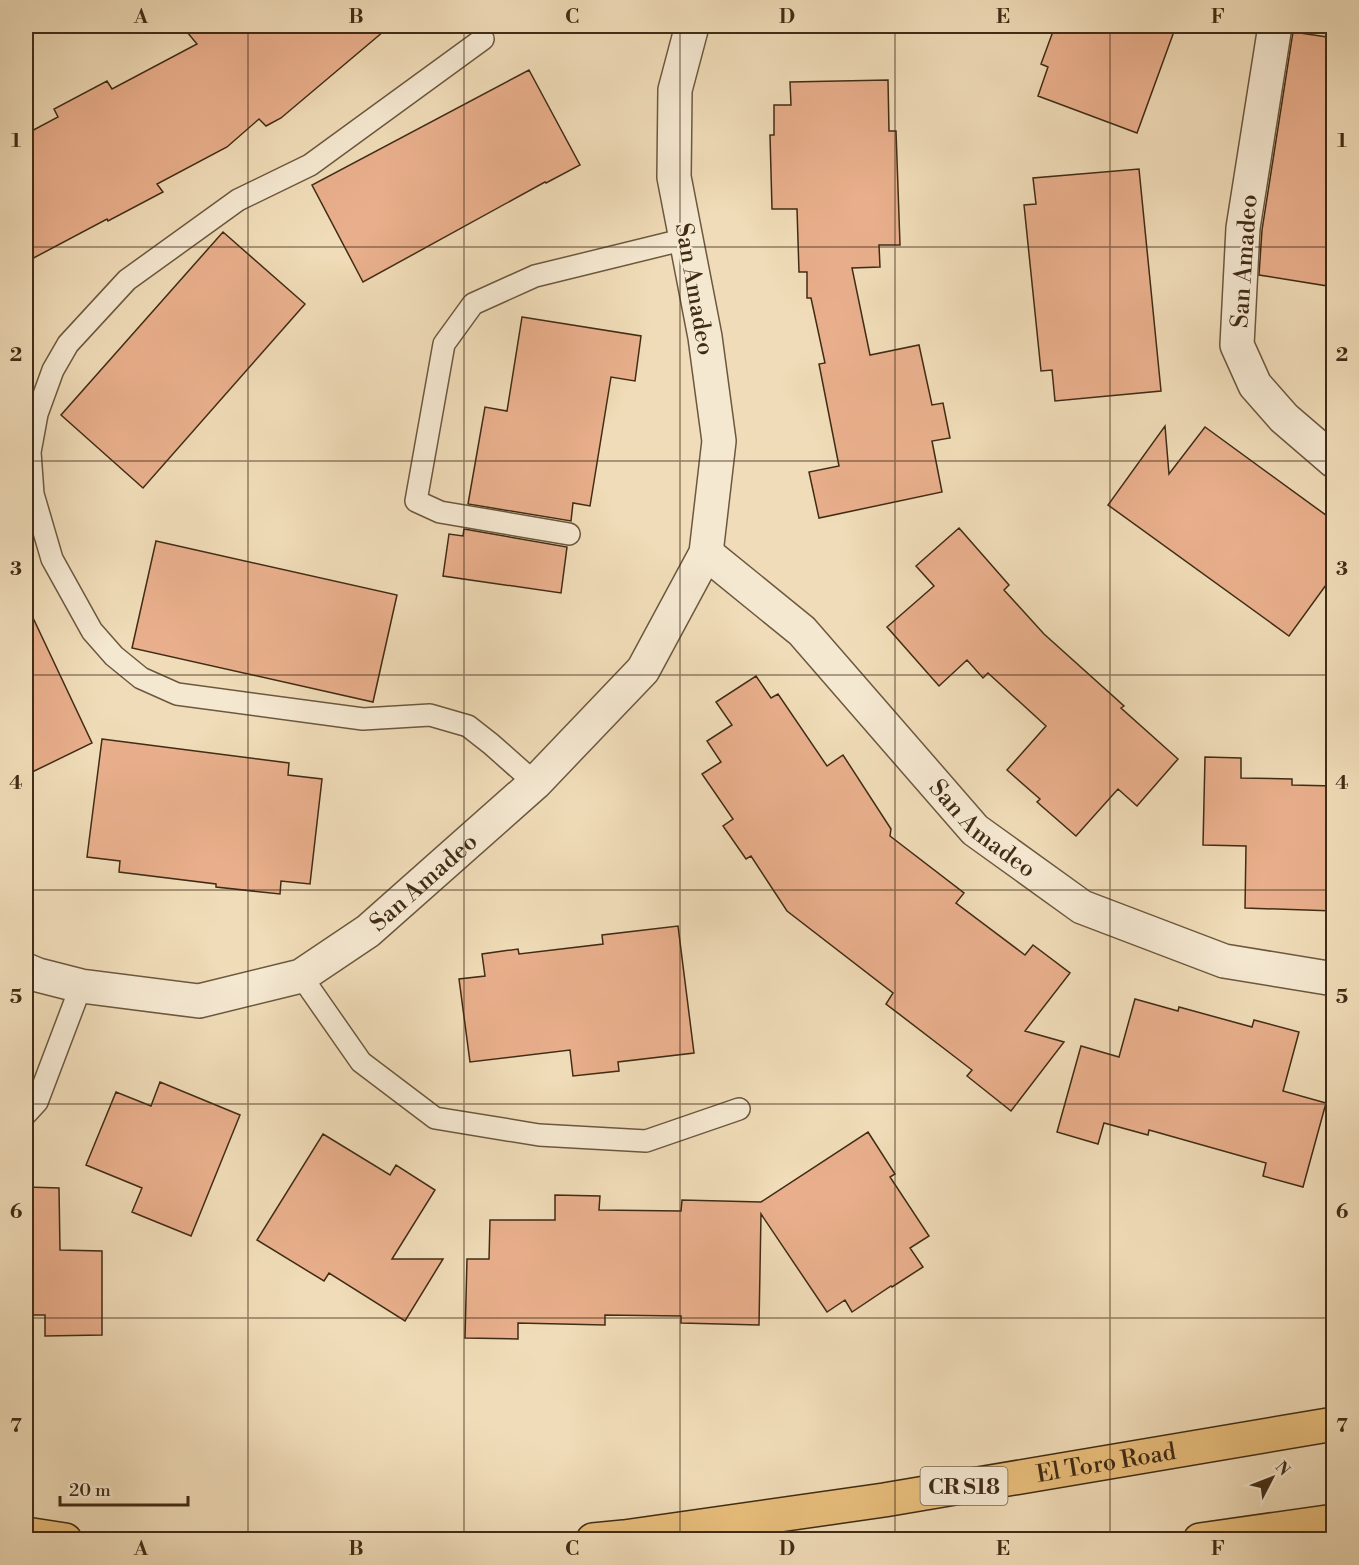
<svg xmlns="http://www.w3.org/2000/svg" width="1359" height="1565" font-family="'Libre Bodoni',serif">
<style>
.building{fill:#e9af8c;stroke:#402c15;stroke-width:1.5}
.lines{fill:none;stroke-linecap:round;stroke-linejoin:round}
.lane-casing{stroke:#6c583e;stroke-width:24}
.street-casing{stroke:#6c583e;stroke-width:36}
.primary-casing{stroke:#402c15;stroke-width:36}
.lane{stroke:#f5e8d1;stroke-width:21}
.street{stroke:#f5e8d1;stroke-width:33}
.primary{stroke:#e8be7c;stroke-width:33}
.grid{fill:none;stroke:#402c15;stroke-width:1.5;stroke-opacity:0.55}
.labels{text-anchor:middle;stroke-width:4.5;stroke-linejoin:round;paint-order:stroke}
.shield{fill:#f5e8d1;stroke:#76644d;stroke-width:1.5}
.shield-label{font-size:22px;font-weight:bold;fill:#402c15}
.street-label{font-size:24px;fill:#402c15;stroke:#f5e8d1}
.neatline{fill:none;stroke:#402c15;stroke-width:2}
.grid-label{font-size:20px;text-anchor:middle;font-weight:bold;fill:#402c15}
</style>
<rect width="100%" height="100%" fill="#f0dcb8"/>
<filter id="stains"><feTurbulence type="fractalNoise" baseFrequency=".00333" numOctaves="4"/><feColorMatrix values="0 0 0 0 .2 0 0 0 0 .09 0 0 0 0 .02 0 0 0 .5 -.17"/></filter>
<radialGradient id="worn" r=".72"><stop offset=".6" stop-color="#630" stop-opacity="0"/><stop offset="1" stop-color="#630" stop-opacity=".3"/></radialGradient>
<!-- building -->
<path class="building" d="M 182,26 L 390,26 L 281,118 L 266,126 L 259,119 L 227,147 L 157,184 L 163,192 L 108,221 L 107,219 L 26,262 L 26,134 L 58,117 L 54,109 L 107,81 L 112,89 L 197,44 Z
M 1055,26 L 1176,26 L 1137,133 L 1038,96 L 1048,67 L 1041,64 Z
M 1293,32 L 1334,38 L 1334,287 L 1259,275 L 1262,230 Z
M 529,70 L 580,165 L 546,183 L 545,182 L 363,282 L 312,185 Z
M 888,80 L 889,131 L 896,131 L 900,245 L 879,245 L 880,267 L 852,268 L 870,355 L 919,345 L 932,405 L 943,403 L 950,438 L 932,441 L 942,492 L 819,518 L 809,472 L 839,466 L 819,364 L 825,363 L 811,298 L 807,298 L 807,272 L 799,272 L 797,209 L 772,209 L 770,135 L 774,135 L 774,105 L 791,105 L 790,82 Z
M 1139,169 L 1161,391 L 1055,401 L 1052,370 L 1041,371 L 1024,205 L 1036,204 L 1033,178 Z
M 223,232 L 305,304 L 143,488 L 61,415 Z
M 522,317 L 641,336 L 635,381 L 611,377 L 590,506 L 573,503 L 571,521 L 468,504 L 485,407 L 507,411 Z
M 1165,426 L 1169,474 L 1205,427 L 1334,521 L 1334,574 L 1289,636 L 1108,505 Z
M 959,528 L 1009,585 L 1004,590 L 1044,634 L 1124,706 L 1121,708 L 1178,759 L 1137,806 L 1118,789 L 1076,836 L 1037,802 L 1040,799 L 1007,770 L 1046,726 L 988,673 L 983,678 L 967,660 L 939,686 L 887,627 L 934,586 L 916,566 Z
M 464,529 L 567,547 L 561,593 L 443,576 L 449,534 L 463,536 Z
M 156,541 L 397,595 L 373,702 L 132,648 Z
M 26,603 L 92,743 L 26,775 Z
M 756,676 L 771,698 L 778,694 L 827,766 L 843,755 L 891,829 L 890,836 L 964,893 L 956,903 L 1025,955 L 1033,945 L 1070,973 L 1025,1031 L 1064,1042 L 1011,1111 L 967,1076 L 972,1070 L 886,1004 L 893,993 L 787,911 L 751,856 L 746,859 L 723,826 L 733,819 L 702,774 L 721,762 L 707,741 L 732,725 L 716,702 Z
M 102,739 L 289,763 L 288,775 L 322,779 L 310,884 L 281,881 L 280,894 L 216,887 L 216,884 L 119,872 L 120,861 L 87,857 Z
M 1205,757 L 1241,758 L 1241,778 L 1292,779 L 1292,785 L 1334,786 L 1334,911 L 1245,908 L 1246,846 L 1203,845 Z
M 678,926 L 694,1053 L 618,1062 L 619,1071 L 573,1076 L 570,1050 L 470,1062 L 459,979 L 485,976 L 482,954 L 518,949 L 519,954 L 603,944 L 602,935 Z
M 1135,999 L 1178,1011 L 1179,1007 L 1252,1027 L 1254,1020 L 1299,1032 L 1283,1091 L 1326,1103 L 1303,1187 L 1263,1176 L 1266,1163 L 1149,1130 L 1148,1135 L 1104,1123 L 1098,1144 L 1057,1132 L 1081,1046 L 1119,1057 Z
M 160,1082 L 240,1115 L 191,1236 L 132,1212 L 142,1188 L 86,1165 L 116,1092 L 151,1106 Z
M 868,1132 L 895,1174 L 890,1177 L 929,1236 L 910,1248 L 923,1267 L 892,1287 L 891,1286 L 852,1312 L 845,1300 L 827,1312 L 761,1214 L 759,1325 L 681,1323 L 681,1316 L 605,1315 L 605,1325 L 518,1323 L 518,1339 L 465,1338 L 467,1259 L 489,1259 L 490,1220 L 555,1220 L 555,1195 L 600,1196 L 599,1210 L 681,1211 L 682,1200 L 761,1202 Z
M 323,1134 L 390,1175 L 396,1165 L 435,1190 L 392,1259 L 443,1259 L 405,1321 L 329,1273 L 324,1281 L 257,1240 Z
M 26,1187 L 59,1188 L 60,1250 L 102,1251 L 102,1335 L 45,1336 L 45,1315 L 26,1315 Z"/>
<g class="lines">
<defs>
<path id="lane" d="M 483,39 L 310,165 L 238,200 L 127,280 L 68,344 L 53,370 L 37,414 L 30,452 L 33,494 L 52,559 L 92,631 L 114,656 L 141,678 L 177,694 L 363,719 L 430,715 L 468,726 L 491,744 L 535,783
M 569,534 L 440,512 L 416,501 L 444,344 L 473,304 L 535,276 L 686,239
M 301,976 L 361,1062 L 435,1118 L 539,1135 L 646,1141 L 739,1109
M 26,1114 L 37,1102 L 81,986"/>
<g id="street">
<path d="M 1275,26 L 1243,228 L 1237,345 L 1255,385 L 1284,418 L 1334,461"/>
<path id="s1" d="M 706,553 L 802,631 L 975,830 L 1082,907 L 1224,961 L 1334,979"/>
<path id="s2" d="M 26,970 L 38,975 L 81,986 L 199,1001 L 301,976 L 368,931 L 535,783 L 643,670 L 706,553 L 719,441 L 705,337 L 674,177 L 675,90 L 692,26"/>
</g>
<g id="primary">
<path d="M 26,1534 L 65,1540"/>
<path id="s3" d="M 593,1540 L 624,1537 L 884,1500 L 1334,1424"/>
<path d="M 1200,1540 L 1334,1521"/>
</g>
</defs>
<!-- lane casing -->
<use href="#lane" class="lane-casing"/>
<!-- street casing -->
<use href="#street" class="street-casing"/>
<!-- primary casing -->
<use href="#primary" class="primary-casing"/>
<!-- lane -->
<use href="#lane" class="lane"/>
<!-- street -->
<use href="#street" class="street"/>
<!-- primary -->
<use href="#primary" class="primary"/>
</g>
<!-- grid -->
<path class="grid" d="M 248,26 L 248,1540M 464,26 L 464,1540M 680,26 L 680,1540M 895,26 L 895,1540M 1110,26 L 1110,1540M 26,247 L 1334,247M 26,461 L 1334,461M 26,675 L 1334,675M 26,890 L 1334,890M 26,1104 L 1334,1104M 26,1318 L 1334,1318"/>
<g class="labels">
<!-- shield labels -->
<rect class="shield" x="920.5" y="1467" width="87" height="38" rx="4.5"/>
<g class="shield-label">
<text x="964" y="1494">CR S18</text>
</g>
<!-- street labels -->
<g class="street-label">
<text transform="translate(1244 261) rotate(-86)" y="8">San Amadeo</text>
<text transform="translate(695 289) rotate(80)" y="8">San Amadeo</text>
<text dy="8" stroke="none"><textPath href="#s1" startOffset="392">San Amadeo</textPath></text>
<text dy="8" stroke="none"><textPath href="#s2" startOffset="436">San Amadeo</textPath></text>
<text dy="8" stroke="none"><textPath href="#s3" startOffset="519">El Toro Road</textPath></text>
</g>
</g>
<!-- margin -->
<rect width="1359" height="1565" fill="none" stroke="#f0dcb8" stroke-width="66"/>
<!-- north arrow -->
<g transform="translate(1272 1478) rotate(48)" stroke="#f5e8d1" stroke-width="4.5" paint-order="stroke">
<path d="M0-4.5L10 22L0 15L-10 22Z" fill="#402c15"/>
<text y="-9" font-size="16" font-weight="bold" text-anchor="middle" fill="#402c15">N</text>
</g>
<!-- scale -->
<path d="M60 1496v9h128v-9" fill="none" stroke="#402c15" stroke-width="3"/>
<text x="69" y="1496" font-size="18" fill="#402c15" stroke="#f5e8d1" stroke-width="4.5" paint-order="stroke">20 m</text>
<rect x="33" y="33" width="1293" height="1499" class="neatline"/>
<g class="grid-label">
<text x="141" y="23">A</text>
<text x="356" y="23">B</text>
<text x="572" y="23">C</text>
<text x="787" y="23">D</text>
<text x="1003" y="23">E</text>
<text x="1218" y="23">F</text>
<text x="16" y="147">1</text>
<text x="1342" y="147">1</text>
<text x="16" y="361">2</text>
<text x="1342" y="361">2</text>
<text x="16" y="575">3</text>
<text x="1342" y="575">3</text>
<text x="16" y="789">4</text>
<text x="1342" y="789">4</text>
<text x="16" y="1003">5</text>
<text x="1342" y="1003">5</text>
<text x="16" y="1218">6</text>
<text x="1342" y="1218">6</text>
<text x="16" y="1432">7</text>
<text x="1342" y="1432">7</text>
<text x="141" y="1555">A</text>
<text x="356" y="1555">B</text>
<text x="572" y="1555">C</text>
<text x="787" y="1555">D</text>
<text x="1003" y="1555">E</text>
<text x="1218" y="1555">F</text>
</g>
<rect width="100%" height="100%" filter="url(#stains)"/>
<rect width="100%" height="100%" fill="url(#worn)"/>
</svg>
